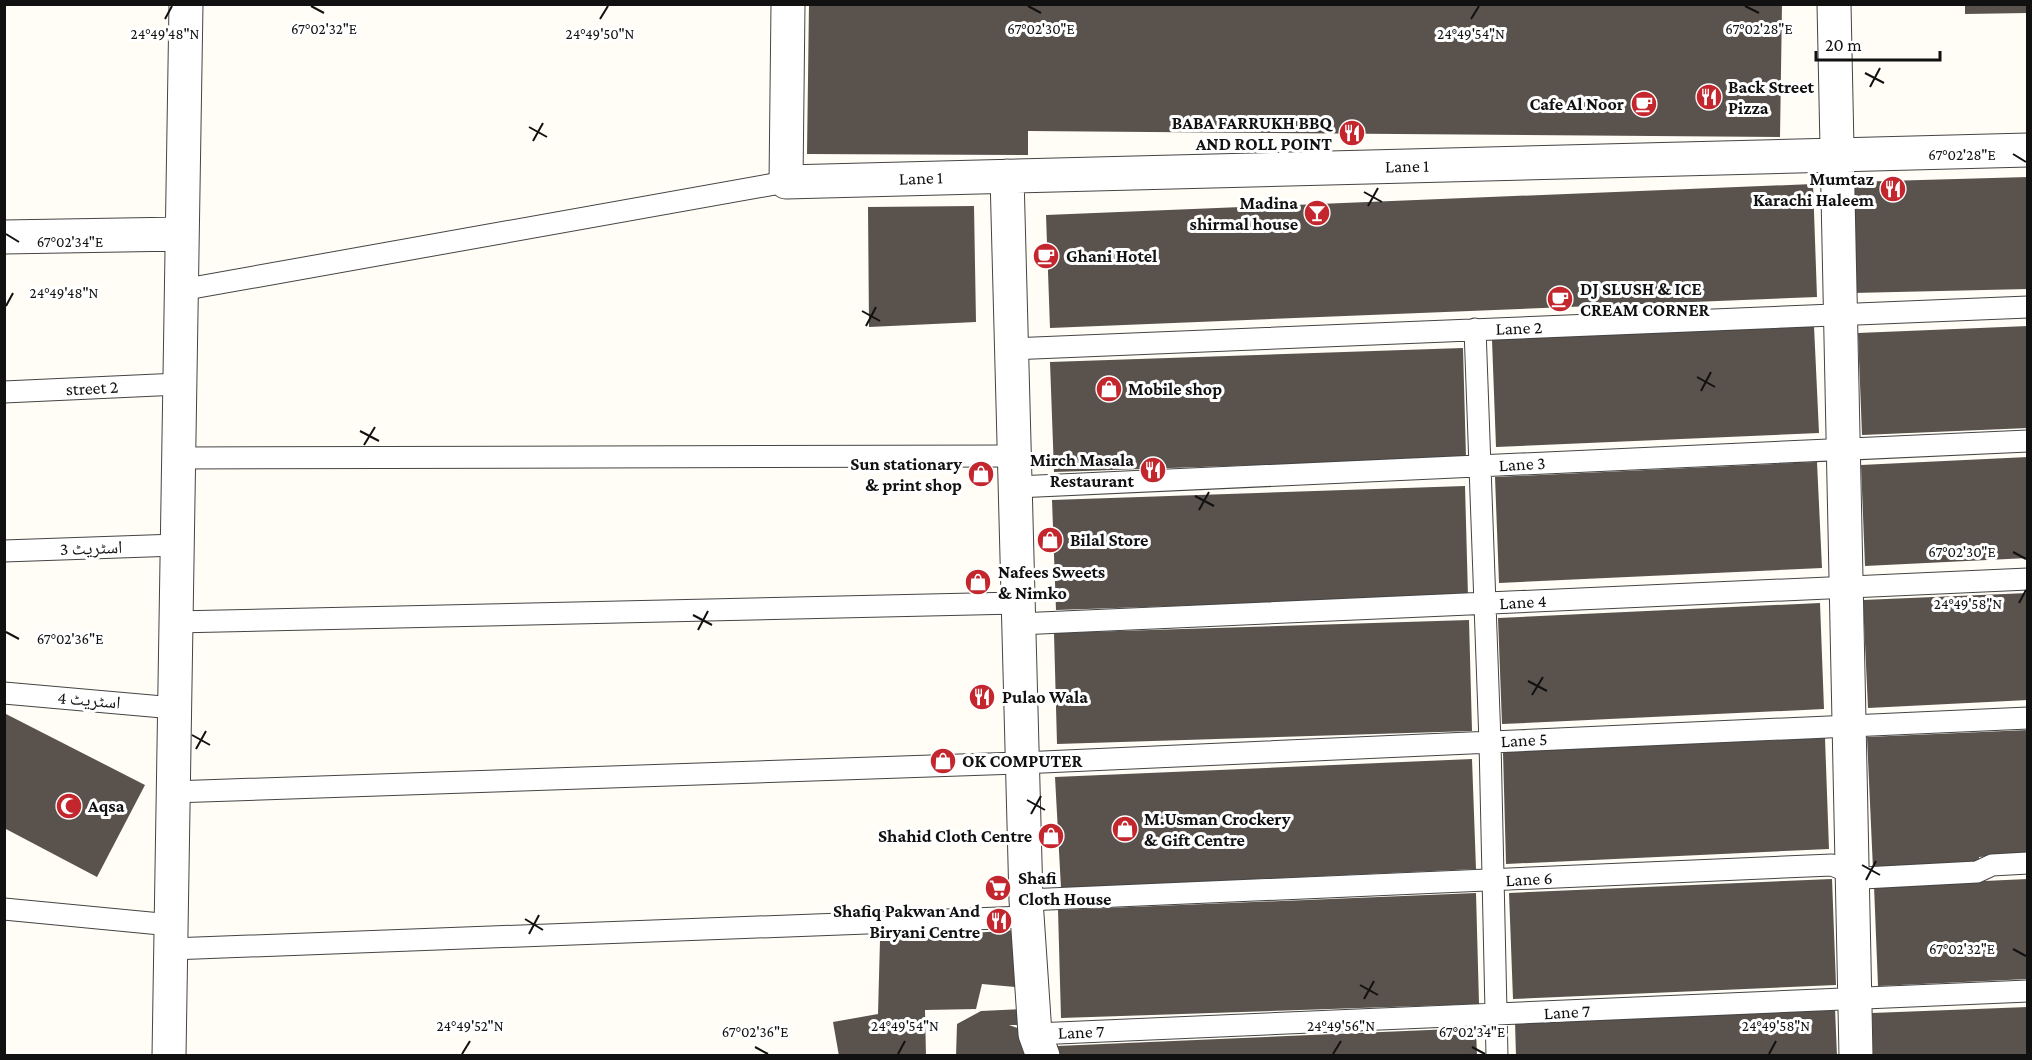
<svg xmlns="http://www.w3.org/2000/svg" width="2032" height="1060" font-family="'Crimson Pro','Noto Naskh Arabic',serif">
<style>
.building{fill:#5a524d}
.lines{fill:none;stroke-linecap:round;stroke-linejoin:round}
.service-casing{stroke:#444;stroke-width:23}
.minor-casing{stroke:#444;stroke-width:35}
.service{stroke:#fff;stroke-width:21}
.minor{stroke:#fff;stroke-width:33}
.ticks{fill:none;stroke:#111;stroke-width:2}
.labels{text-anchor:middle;stroke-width:6;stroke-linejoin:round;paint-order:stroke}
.poi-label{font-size:18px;font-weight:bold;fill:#111;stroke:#fff;text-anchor:start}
.street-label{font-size:18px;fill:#111;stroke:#fff}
.ticks-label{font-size:15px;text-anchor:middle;fill:#111;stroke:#fff;stroke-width:6;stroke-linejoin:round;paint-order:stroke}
</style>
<rect width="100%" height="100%" fill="#fffdf5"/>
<!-- building -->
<path class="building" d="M 809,4 L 1782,4 L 1780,137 L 1028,131 L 1028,155 L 807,154 Z
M 1965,4 L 2028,4 L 2028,13 L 1965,14 Z
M 2028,177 L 2028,289 L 1852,293 L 1850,182 Z
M 1813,184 L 1817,297 L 1050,328 L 1046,215 Z
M 974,206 L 976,322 L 869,327 L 868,207 Z
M 1814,326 L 1819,433 L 1496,447 L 1492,340 Z
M 2028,326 L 2028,428 L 1862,435 L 1858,333 Z
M 1463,348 L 1466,458 L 1054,472 L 1050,362 Z
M 2028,457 L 2028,558 L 1865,566 L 1861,465 Z
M 1817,462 L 1822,568 L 1499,583 L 1495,477 Z
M 1465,486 L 1468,596 L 1056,610 L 1052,500 Z
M 2028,593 L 2028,700 L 1868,708 L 1863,600 Z
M 1820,603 L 1824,709 L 1502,724 L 1498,618 Z
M 1469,620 L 1472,731 L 1057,744 L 1054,633 Z
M 4,713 L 145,785 L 97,877 L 4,828 Z
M 2028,730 L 2028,854 L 1979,857 L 1979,865 L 1873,869 L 1867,737 Z
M 1825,738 L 1829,849 L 1506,864 L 1503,752 Z
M 1472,759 L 1476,869 L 1061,888 L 1055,777 Z
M 1832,879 L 1836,985 L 1513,999 L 1509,893 Z
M 2028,879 L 2028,979 L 1878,986 L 1874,886 Z
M 1476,893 L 1479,1004 L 1061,1018 L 1058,910 Z
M 1028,929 L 1026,988 L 982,984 L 976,1009 L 925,1010 L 926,1056 L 839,1056 L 833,1022 L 878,1014 L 880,940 Z
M 2028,1007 L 2028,1056 L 1873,1056 L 1872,1013 Z
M 1043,1008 L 1044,1025 L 1009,1025 L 1026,1031 L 1027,1056 L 956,1056 L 957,1024 L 981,1011 Z
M 1835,1008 L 1837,1056 L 1516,1056 L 1515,1022 Z
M 1476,1028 L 1477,1056 L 1057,1056 L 1057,1046 Z"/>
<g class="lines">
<defs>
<path id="service" d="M 181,290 L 786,182
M 1475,329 L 1490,742 L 1497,1056
M 1011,349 L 2028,307
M 4,392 L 179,384
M 178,458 L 1014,456
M 1016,487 L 2028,441
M 4,551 L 177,545
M 175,622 L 1017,603
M 1018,624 L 2028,579
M 4,693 L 174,708
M 172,792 L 1021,763 L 2028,718
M 1026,900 L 1832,865 L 1863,878 L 1977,872 L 1992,865 L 2028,863
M 4,909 L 171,925
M 171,949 L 1027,917
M 1035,1034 L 2028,991"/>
<path id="minor" d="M 788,4 L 786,182 L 2028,150
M 1834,4 L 1856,1056
M 1007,176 L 1026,900 L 1035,1034 L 1043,1056
M 4,237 L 181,234
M 169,1056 L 186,4"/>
</defs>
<!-- service casing -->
<use href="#service" class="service-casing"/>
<!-- minor casing -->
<use href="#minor" class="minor-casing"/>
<!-- service -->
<use href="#service" class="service"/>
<!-- minor -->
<use href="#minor" class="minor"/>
</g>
<!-- ticks -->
<path class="ticks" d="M 311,6 L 324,13M 1028,6 L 1041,13M 1745,6 L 1759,13M 165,19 L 172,6M 600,19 L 608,6M 1471,19 L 1479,6M 1865,73 L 1884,83M 1870,87 L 1880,68M 529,127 L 547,137M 533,141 L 543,123M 2013,154 L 2026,162M 1364,192 L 1382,202M 1368,206 L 1378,188M 6,234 L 19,242M 6,306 L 13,293M 862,311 L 880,321M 866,326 L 876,307M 1697,377 L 1715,387M 1701,391 L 1711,372M 360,431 L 379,441M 364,445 L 375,427M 1195,496 L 1214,506M 1199,510 L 1209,492M 2013,552 L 2026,559M 2019,603 L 2026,590M 693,615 L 712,625M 698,630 L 708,611M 6,632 L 19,639M 1528,681 L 1547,691M 1532,695 L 1543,677M 192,735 L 210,745M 196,749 L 206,731M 1027,800 L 1045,810M 1031,814 L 1041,796M 1862,865 L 1880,875M 1866,880 L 1876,861M 525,919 L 543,930M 529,934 L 539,915M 2013,949 L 2026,956M 1360,985 L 1378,995M 1364,999 L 1374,981M 755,1047 L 768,1054M 1472,1047 L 1485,1054M 462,1054 L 470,1041M 898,1054 L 905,1041M 1333,1054 L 1341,1041M 1769,1054 L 1776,1041"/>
<!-- icons -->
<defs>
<symbol id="restaurant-disc" viewBox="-11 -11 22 22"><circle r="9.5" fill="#c4262e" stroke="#fff"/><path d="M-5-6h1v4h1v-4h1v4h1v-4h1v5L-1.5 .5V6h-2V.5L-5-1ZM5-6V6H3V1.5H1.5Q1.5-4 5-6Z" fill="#fff"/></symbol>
<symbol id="cafe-disc" viewBox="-11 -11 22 22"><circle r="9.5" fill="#c4262e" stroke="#fff"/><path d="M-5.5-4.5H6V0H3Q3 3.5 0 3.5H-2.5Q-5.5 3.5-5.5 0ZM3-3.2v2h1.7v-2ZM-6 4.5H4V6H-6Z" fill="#fff"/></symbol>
<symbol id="bar-disc" viewBox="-11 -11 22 22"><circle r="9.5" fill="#c4262e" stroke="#fff"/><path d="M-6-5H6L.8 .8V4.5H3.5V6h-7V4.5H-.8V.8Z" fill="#fff"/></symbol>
<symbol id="shop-disc" viewBox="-11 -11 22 22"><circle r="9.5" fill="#c4262e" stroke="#fff"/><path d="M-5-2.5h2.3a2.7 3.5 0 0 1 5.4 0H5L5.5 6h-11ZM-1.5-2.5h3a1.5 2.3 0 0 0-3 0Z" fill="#fff"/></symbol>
<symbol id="mosque-disc" viewBox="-11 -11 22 22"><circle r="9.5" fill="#c4262e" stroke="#fff"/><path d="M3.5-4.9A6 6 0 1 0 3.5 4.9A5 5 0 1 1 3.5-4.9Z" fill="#fff"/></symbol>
<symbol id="supermarket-disc" viewBox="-11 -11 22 22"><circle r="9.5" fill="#c4262e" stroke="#fff"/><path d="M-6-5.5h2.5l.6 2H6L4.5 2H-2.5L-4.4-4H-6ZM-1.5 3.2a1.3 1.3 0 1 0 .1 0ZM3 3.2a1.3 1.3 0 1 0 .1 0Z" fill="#fff"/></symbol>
</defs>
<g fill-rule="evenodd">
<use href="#restaurant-disc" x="1694" y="82" width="30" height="30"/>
<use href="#cafe-disc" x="1629" y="89" width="30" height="30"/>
<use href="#restaurant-disc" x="1337" y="118" width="30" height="30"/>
<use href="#restaurant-disc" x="1878" y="174" width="30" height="30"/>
<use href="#bar-disc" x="1302" y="198" width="30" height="30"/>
<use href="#cafe-disc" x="1031" y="241" width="30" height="30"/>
<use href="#cafe-disc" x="1545" y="284" width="30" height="30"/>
<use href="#shop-disc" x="1094" y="374" width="30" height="30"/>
<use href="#restaurant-disc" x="1138" y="455" width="30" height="30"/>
<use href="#shop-disc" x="966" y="459" width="30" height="30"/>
<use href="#shop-disc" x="1035" y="525" width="30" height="30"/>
<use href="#shop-disc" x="963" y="567" width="30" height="30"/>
<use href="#restaurant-disc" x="967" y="682" width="30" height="30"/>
<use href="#shop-disc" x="928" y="746" width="30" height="30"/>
<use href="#mosque-disc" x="54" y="791" width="30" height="30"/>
<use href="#shop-disc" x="1110" y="814" width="30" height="30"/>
<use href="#shop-disc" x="1036" y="821" width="30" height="30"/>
<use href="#supermarket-disc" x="983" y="873" width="30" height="30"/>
<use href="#restaurant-disc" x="984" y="906" width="30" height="30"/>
</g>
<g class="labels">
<!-- poi labels -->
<g class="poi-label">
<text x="1728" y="93">Back Street<tspan x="1728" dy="21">Pizza</tspan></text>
<text x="1624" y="110" text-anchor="end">Cafe Al Noor</text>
<text x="1332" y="129" text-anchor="end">BABA FARRUKH BBQ<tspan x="1332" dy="21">AND ROLL POINT</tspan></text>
<text x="1874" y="185" text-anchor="end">Mumtaz<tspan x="1874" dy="21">Karachi Haleem</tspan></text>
<text x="1298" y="209" text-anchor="end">Madina<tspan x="1298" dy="21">shirmal house</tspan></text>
<text x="1066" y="262">Ghani Hotel</text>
<text x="1580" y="295">DJ SLUSH &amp; ICE<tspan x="1580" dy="21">CREAM CORNER</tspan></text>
<text x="1128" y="395">Mobile shop</text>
<text x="1134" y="466" text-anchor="end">Mirch Masala<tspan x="1134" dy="21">Restaurant</tspan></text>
<text x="962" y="470" text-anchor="end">Sun stationary<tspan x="962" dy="21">&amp; print shop</tspan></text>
<text x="1070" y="546">Bilal Store</text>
<text x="998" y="578">Nafees Sweets<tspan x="998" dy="21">&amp; Nimko</tspan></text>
<text x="1002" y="703">Pulao Wala</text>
<text x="962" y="767">OK COMPUTER</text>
<text x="88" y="812">Aqsa</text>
<text x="1144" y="825">M.Usman Crockery<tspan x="1144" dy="21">&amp; Gift Centre</tspan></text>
<text x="1032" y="842" text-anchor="end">Shahid Cloth Centre</text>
<text x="1018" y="884">Shafi<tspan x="1018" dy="21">Cloth House</tspan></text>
<text x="980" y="917" text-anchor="end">Shafiq Pakwan And<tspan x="980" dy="21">Biryani Centre</tspan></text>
</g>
<!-- street labels -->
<g class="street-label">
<text transform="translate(1407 166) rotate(-1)" y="6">Lane 1</text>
<text transform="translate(921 178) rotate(-2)" y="6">Lane 1</text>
<text transform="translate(1519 328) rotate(-2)" y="6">Lane 2</text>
<text transform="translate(92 388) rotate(-3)" y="6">street 2</text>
<text transform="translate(1522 464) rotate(-3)" y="6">Lane 3</text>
<text transform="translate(91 548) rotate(-2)" y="6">اسٹریٹ 3</text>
<text transform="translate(1523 602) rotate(-3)" y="6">Lane 4</text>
<text transform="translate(89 700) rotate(5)" y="6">اسٹریٹ 4</text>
<text transform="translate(1524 740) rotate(-3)" y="6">Lane 5</text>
<text transform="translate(1529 879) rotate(-3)" y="6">Lane 6</text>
<text transform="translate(1567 1012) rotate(-3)" y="6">Lane 7</text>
<text transform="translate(1081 1032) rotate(-2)" y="6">Lane 7</text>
</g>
</g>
<g class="ticks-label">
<text x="324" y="34">67°02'32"E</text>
<text x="1041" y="34">67°02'30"E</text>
<text x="1759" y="34">67°02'28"E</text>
<text x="165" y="39">24°49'48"N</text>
<text x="600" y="39">24°49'50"N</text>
<text x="1471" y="39">24°49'54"N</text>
<text x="1962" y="160">67°02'28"E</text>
<text x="70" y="247">67°02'34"E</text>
<text x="64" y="298">24°49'48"N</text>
<text x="1962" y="557">67°02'30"E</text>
<text x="1968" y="609">24°49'58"N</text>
<text x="70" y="644">67°02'36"E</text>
<text x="1962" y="954">67°02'32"E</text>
<text x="470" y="1031">24°49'52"N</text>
<text x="905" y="1031">24°49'54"N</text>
<text x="1341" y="1031">24°49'56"N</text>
<text x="1776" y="1031">24°49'58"N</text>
<text x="755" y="1037">67°02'36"E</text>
<text x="1472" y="1037">67°02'34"E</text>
</g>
<!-- border -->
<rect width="2032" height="1060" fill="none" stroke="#111111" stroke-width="12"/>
<!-- scale -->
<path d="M1816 51v9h124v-9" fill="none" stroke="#111111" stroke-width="3"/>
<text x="1825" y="51" font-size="18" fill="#111111" stroke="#ffffff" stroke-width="4.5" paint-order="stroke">20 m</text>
</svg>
